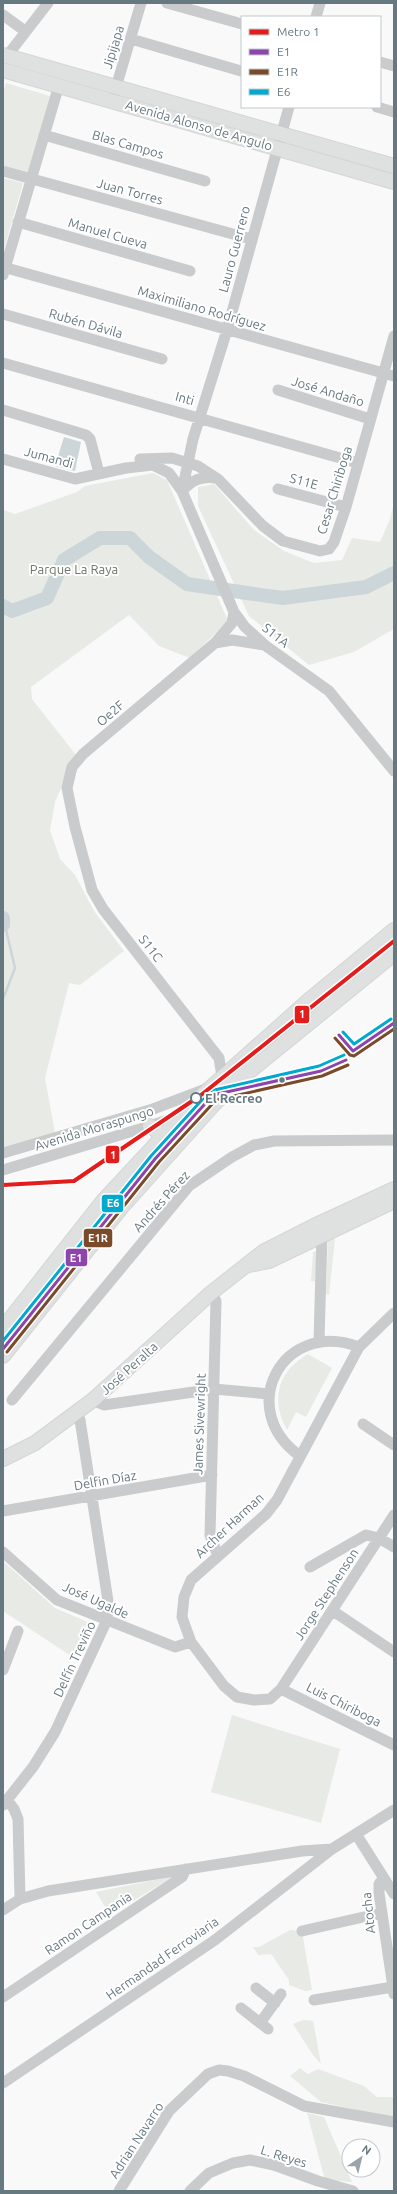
<svg xmlns="http://www.w3.org/2000/svg" width="397" height="2194" font-family="Ubuntu,sans-serif">
<style>
.green{fill:#e8eae6}
.water{fill:#ccd5d7}
.lines{fill:none;stroke-linecap:round;stroke-linejoin:round}
.stream{stroke:#ccd5d7;stroke-width:2.5}
.river{stroke:#ccd5d7;stroke-width:14}
.major-casing{stroke:#d4d5d6;stroke-width:16}
.minor{stroke:#cacbcc;stroke-width:11}
.major{stroke:#dfe0e0;stroke-width:14}
.bus-1-casing{stroke:#fff;stroke-width:6}
.bus-2-casing{stroke:#fff;stroke-width:6}
.bus-3-casing{stroke:#fff;stroke-width:6}
.bus-1{stroke:#8e44ad;stroke-width:3}
.bus-2{stroke:#7a4b2a;stroke-width:3}
.bus-3{stroke:#00a9ce;stroke-width:3}
.metro-1-casing{stroke:#fff;stroke-width:7}
.metro-1{stroke:#e31d1b;stroke-width:4}
.bus-dot{fill:#667880;stroke:#fff;stroke-width:1.5}
.stop-dot{fill:#fff;stroke:#667880;stroke-width:2}
.labels{text-anchor:middle;stroke-width:4;stroke-linejoin:round;paint-order:stroke}
.street-label{font-size:13px;fill:#667880;stroke:#fff}
.park-label{font-size:13px;fill:#6b7965;stroke:#fff}
.stop-label{font-size:13px;font-weight:bold;fill:#667880;stroke:#fff;text-anchor:start}
.line-badge{stroke:#fff;stroke-width:1.5}
.badge-label{font-size:11px;text-anchor:middle;font-weight:bold;fill:#fff}
</style>
<rect width="100%" height="100%" fill="#f9f9f9"/>
<!-- green -->
<path class="green" d="M 6,83 L 50,96 L 28,172 L 3,165 L 3,93 Z
M 3,178 L 23,183 L 3,253 Z
M 153,473 L 167,480 L 228,621 L 190,658 L 159,646 L 129,615 L 31,687 L 32,699 L 76,755 L 55,802 L 50,830 L 60,859 L 75,875 L 94,911 L 124,951 L 80,985 L 69,983 L 45,1078 L 55,1133 L 3,1147 L 3,510 L 15,514 L 77,492 L 85,486 Z
M 214,484 L 254,530 L 284,551 L 314,563 L 342,560 L 352,538 L 380,542 L 390,519 L 394,503 L 394,629 L 354,652 L 309,665 L 249,616 L 198,506 L 198,487 Z
M 328,1239 L 335,1239 L 329,1295 L 326,1294 Z
M 318,1250 L 317,1282 L 311,1281 L 313,1252 Z
M 308,1354 L 332,1368 L 306,1417 L 296,1412 L 287,1430 C 270,1399 278,1371 308,1354 Z
M 3,1561 L 55,1608 L 90,1623 L 71,1656 L 3,1611 Z
M 232,1715 L 340,1749 L 321,1823 L 211,1792 Z
M 174,1876 L 110,1915 L 96,1892 Z
M 290,1930 L 302,1931 L 312,1990 L 305,1991 L 289,1985 L 289,1980 L 271,1954 L 258,1955 L 253,1947 L 259,1947 Z
M 303,2020 L 313,2021 L 321,2064 L 313,2055 L 293,2024 Z
M 300,2068 L 308,2074 L 318,2069 L 364,2086 L 377,2097 L 393,2097 L 394,2096 L 394,2118 L 321,2102 L 290,2076 Z
M 307,2113 L 324,2117 L 352,2182 L 325,2180 Z"/>
<!-- water -->
<path class="water" d="M 64,437 L 81,442 L 75,471 L 55,466 Z"/>
<g class="lines">
<!-- stream -->
<path class="stream" d="M 3,999 L 15,968 L 4,921"/>
<!-- river -->
<path class="river" d="M 3,606 L 12,611 L 47,598 L 64,560 L 100,538 L 130,538 L 149,557 L 187,584 L 247,593 L 283,598 L 366,587 L 394,573
M 3,918 L 3,925"/>
<defs>
<path id="major" d="M 3,55 L 394,166
M 3,70 L 394,182
M 150,1126 L 157,1131 L 161,1138
M 249,1265 L 269,1261 L 394,1201
M 3,1328 L 103,1201 L 198,1099 L 308,1001 L 394,930
M 3,1356 L 121,1208 L 215,1103 L 239,1080 L 394,954
M 3,1459 L 35,1443 L 93,1400 L 211,1293 L 263,1252 L 318,1224 L 394,1189"/>
</defs>
<!-- major casing -->
<use href="#major" class="major-casing"/>
<!-- minor -->
<path class="minor" d="M 167,3 L 242,24
M 3,15 L 25,31
M 316,17 L 320,3
M 131,39 L 241,71
M 380,62 L 394,66
M 3,70 L 7,56 L 48,3
M 114,94 L 141,3
M 377,107 L 394,112
M 44,135 L 205,181
M 3,171 L 251,239
M 18,222 L 190,271
M 3,267 L 394,376
M 3,275 L 59,85
M 3,314 L 162,359
M 3,363 L 358,463
M 278,390 L 370,419
M 3,410 L 86,435 L 90,439 L 99,473
M 3,459 L 75,479 L 126,468 L 153,465 L 169,473 L 182,491 L 234,612 L 245,627 L 266,646 L 329,691 L 394,771
M 140,459 L 172,458 L 198,466 L 218,479 L 263,526 L 283,541 L 320,551 L 329,549 L 334,542 L 346,507 L 394,336
M 278,489 L 346,507
M 182,491 L 193,439 L 227,330 L 289,107
M 182,491 C 192,480 201,476 216,478
M 215,643 L 232,640 L 264,645
M 222,1076 L 219,1058 L 103,909 L 92,890 L 75,827 L 67,788 L 72,767 L 83,754 L 215,643 L 232,623 L 234,612
M 3,1153 L 153,1109 L 206,1089
M 3,1170 L 150,1126 L 214,1104
M 211,1293 L 216,1301 L 210,1535 L 218,1556
M 394,1313 L 359,1347 L 277,1500 L 266,1514 L 191,1580 L 184,1597 L 182,1617 L 191,1642 L 224,1686 L 237,1697 L 254,1700 L 270,1699 L 281,1689 L 394,1515
M 319,1341 L 322,1234 L 321,1230
M 12,1400 L 189,1186 L 232,1157 L 254,1145 L 274,1141 L 394,1140
M 93,1400 L 104,1405 L 214,1389 L 269,1394
M 363,1424 L 394,1445
M 300,1456 C 234,1409 283,1318 359,1347
M 3,1511 L 212,1475
M 3,1552 L 57,1600 L 175,1647 L 191,1642
M 310,1567 L 366,1535 L 379,1538 L 394,1547
M 333,1611 L 394,1652
M 3,1670 L 18,1631
M 281,1689 L 394,1745
M 8,1801 L 14,1809 L 18,1819 L 20,1899
M 3,1805 L 33,1767 L 55,1732 L 107,1620 L 108,1601 L 80,1420 L 76,1412
M 356,1834 L 394,1894
M 384,1878 L 379,1884 L 379,1893 L 394,1994
M 3,1910 L 20,1899 L 48,1891 L 302,1851 L 332,1849
M 302,1931 L 381,1913
M 256,1988 L 275,2003
M 3,1997 L 182,1877 L 186,1869
M 314,2000 L 393,1987
M 241,2008 L 268,2029
M 260,2023 L 281,1994
M 3,2083 L 215,1940 L 332,1849 L 394,1810
M 119,2191 L 169,2111 L 208,2074 L 219,2070 L 228,2071 L 244,2076 L 304,2106 L 394,2122
M 190,2191 L 209,2173 L 233,2163 L 250,2160 L 274,2165 L 318,2181 L 353,2191"/>
<!-- major -->
<use href="#major" class="major"/>
<defs>
<path id="bus-1" d="M 339,1035 L 353,1051 L 394,1023
M 3,1349 L 155,1159 L 213,1095 L 321,1071 L 346,1060"/>
<path id="bus-2" d="M 335,1038 L 350,1055 L 354,1056 L 394,1029
M 7,1352 L 159,1162 L 216,1100 L 322,1076 L 348,1065"/>
<path id="bus-3" d="M 343,1032 L 354,1044 L 391,1019
M 3,1341 L 151,1156 L 210,1091 L 319,1066 L 344,1055"/>
</defs>
<!-- bus-1 casing -->
<use href="#bus-1" class="bus-1-casing"/>
<!-- bus-2 casing -->
<use href="#bus-2" class="bus-2-casing"/>
<!-- bus-3 casing -->
<use href="#bus-3" class="bus-3-casing"/>
<!-- bus-1 -->
<use href="#bus-1" class="bus-1"/>
<!-- bus-2 -->
<use href="#bus-2" class="bus-2"/>
<!-- bus-3 -->
<use href="#bus-3" class="bus-3"/>
<defs>
<path id="metro-1" d="M 3,1185 L 74,1181 L 201,1095 L 394,941"/>
</defs>
<!-- metro-1 casing -->
<use href="#metro-1" class="metro-1-casing"/>
<!-- metro-1 -->
<use href="#metro-1" class="metro-1"/>
</g>
<!-- markers -->
<circle class="bus-dot" cx="282" cy="1080" r="3.5"/>
<circle class="stop-dot" cx="196" cy="1098" r="5"/>
<g class="labels">
<!-- street labels -->
<g class="street-label">
<text transform="translate(113 47) rotate(-73)" y="5">Jipijapa</text>
<text transform="translate(199 125) rotate(16)" y="5">Avenida Alonso de Angulo</text>
<text transform="translate(128 144) rotate(16)" y="5">Blas Campos</text>
<text transform="translate(130 191) rotate(15)" y="5">Juan Torres</text>
<text transform="translate(108 233) rotate(16)" y="5">Manuel Cueva</text>
<text transform="translate(234 249) rotate(-75)" y="5">Lauro Guerrero</text>
<text transform="translate(202 308) rotate(16)" y="5">Maximiliano Rodríguez</text>
<text transform="translate(86 323) rotate(16)" y="5">Rubén Dávila</text>
<text transform="translate(328 391) rotate(17)" y="5">José Andaño</text>
<text transform="translate(185 398) rotate(15)" y="5">Inti</text>
<text transform="translate(49 457) rotate(15)" y="5">Jumandi</text>
<text transform="translate(304 481) rotate(15)" y="5">S11E</text>
<text transform="translate(334 490) rotate(-73)" y="5">Cesar Chiriboga</text>
<text transform="translate(276 635) rotate(39)" y="5">S11A</text>
<text transform="translate(110 713) rotate(-40)" y="5">Oe2F</text>
<text transform="translate(151 948) rotate(52)" y="5">S11C</text>
<text transform="translate(94 1128) rotate(-17)" y="5">Avenida Moraspungo</text>
<text transform="translate(161 1201) rotate(-48)" y="5">Andrés Pérez</text>
<text transform="translate(129 1368) rotate(-42)" y="5">José Peralta</text>
<text transform="translate(199 1424) rotate(-88)" y="5">James Sivewright</text>
<text transform="translate(105 1480) rotate(-10)" y="5">Delfin Díaz</text>
<text transform="translate(229 1525) rotate(-43)" y="5">Archer Harman</text>
<text transform="translate(326 1594) rotate(-57)" y="5">Jorge Stephenson</text>
<text transform="translate(96 1600) rotate(24)" y="5">José Ugalde</text>
<text transform="translate(74 1659) rotate(-65)" y="5">Delfín Treviño</text>
<text transform="translate(344 1704) rotate(27)" y="5">Luis Chiriboga</text>
<text transform="translate(368 1913) rotate(-96)" y="5">Atocha</text>
<text transform="translate(88 1923) rotate(-34)" y="5">Ramon Campania</text>
<text transform="translate(162 1958) rotate(-35)" y="5">Hermandad Ferroviaria</text>
<text transform="translate(136 2140) rotate(-57)" y="5">Adrian Navarro</text>
<text transform="translate(284 2156) rotate(17)" y="5">L. Reyes</text>
</g>
<!-- park labels -->
<g class="park-label">
<text x="74" y="574">Parque La Raya</text>
</g>
<!-- stop labels -->
<g class="stop-label">
<text x="205" y="1103">El Recreo</text>
</g>
</g>
<g class="line-badge">
<rect x="294" y="1005" width="16" height="19" rx="4" fill="#e31d1b"/>
<rect x="105" y="1145" width="15" height="19" rx="4" fill="#e31d1b"/>
<rect x="101" y="1194" width="23" height="19" rx="4" fill="#00a9ce"/>
<rect x="83" y="1228" width="30" height="20" rx="4" fill="#7a4b2a"/>
<rect x="65" y="1248" width="23" height="19" rx="4" fill="#8e44ad"/>
</g>
<g class="badge-label">
<text x="302" y="1018">1</text>
<text x="113" y="1159">1</text>
<text x="113" y="1207">E6</text>
<text x="98" y="1242">E1R</text>
<text x="76" y="1262">E1</text>
</g>
<!-- border -->
<rect width="397" height="2194" fill="none" stroke="#667880" stroke-width="8"/>
<!-- legend -->
<rect x="241" y="16" width="140" height="92" fill="#ffffff" stroke="#c2c9cc"/>
<rect x="249" y="29" width="20" height="6" fill="#e31d1b" stroke="#c2c9cc"/>
<text x="277" y="36" font-size="12" fill="#667880">Metro 1</text>
<rect x="249" y="49" width="20" height="6" fill="#8e44ad" stroke="#c2c9cc"/>
<text x="277" y="56" font-size="12" fill="#667880">E1</text>
<rect x="249" y="69" width="20" height="6" fill="#7a4b2a" stroke="#c2c9cc"/>
<text x="277" y="76" font-size="12" fill="#667880">E1R</text>
<rect x="249" y="89" width="20" height="6" fill="#00a9ce" stroke="#c2c9cc"/>
<text x="277" y="96" font-size="12" fill="#667880">E6</text>
<!-- north arrow -->
<g transform="translate(361 2158) rotate(35)"><circle r="19" fill="#ffffff" stroke="#c2c9cc"/>
<path d="M0-3L7 15L0 10L-7 15Z" fill="#99a5aa"/>
<text y="-6" font-size="11" font-weight="bold" text-anchor="middle" fill="#667880">N</text>
</g>
</svg>
